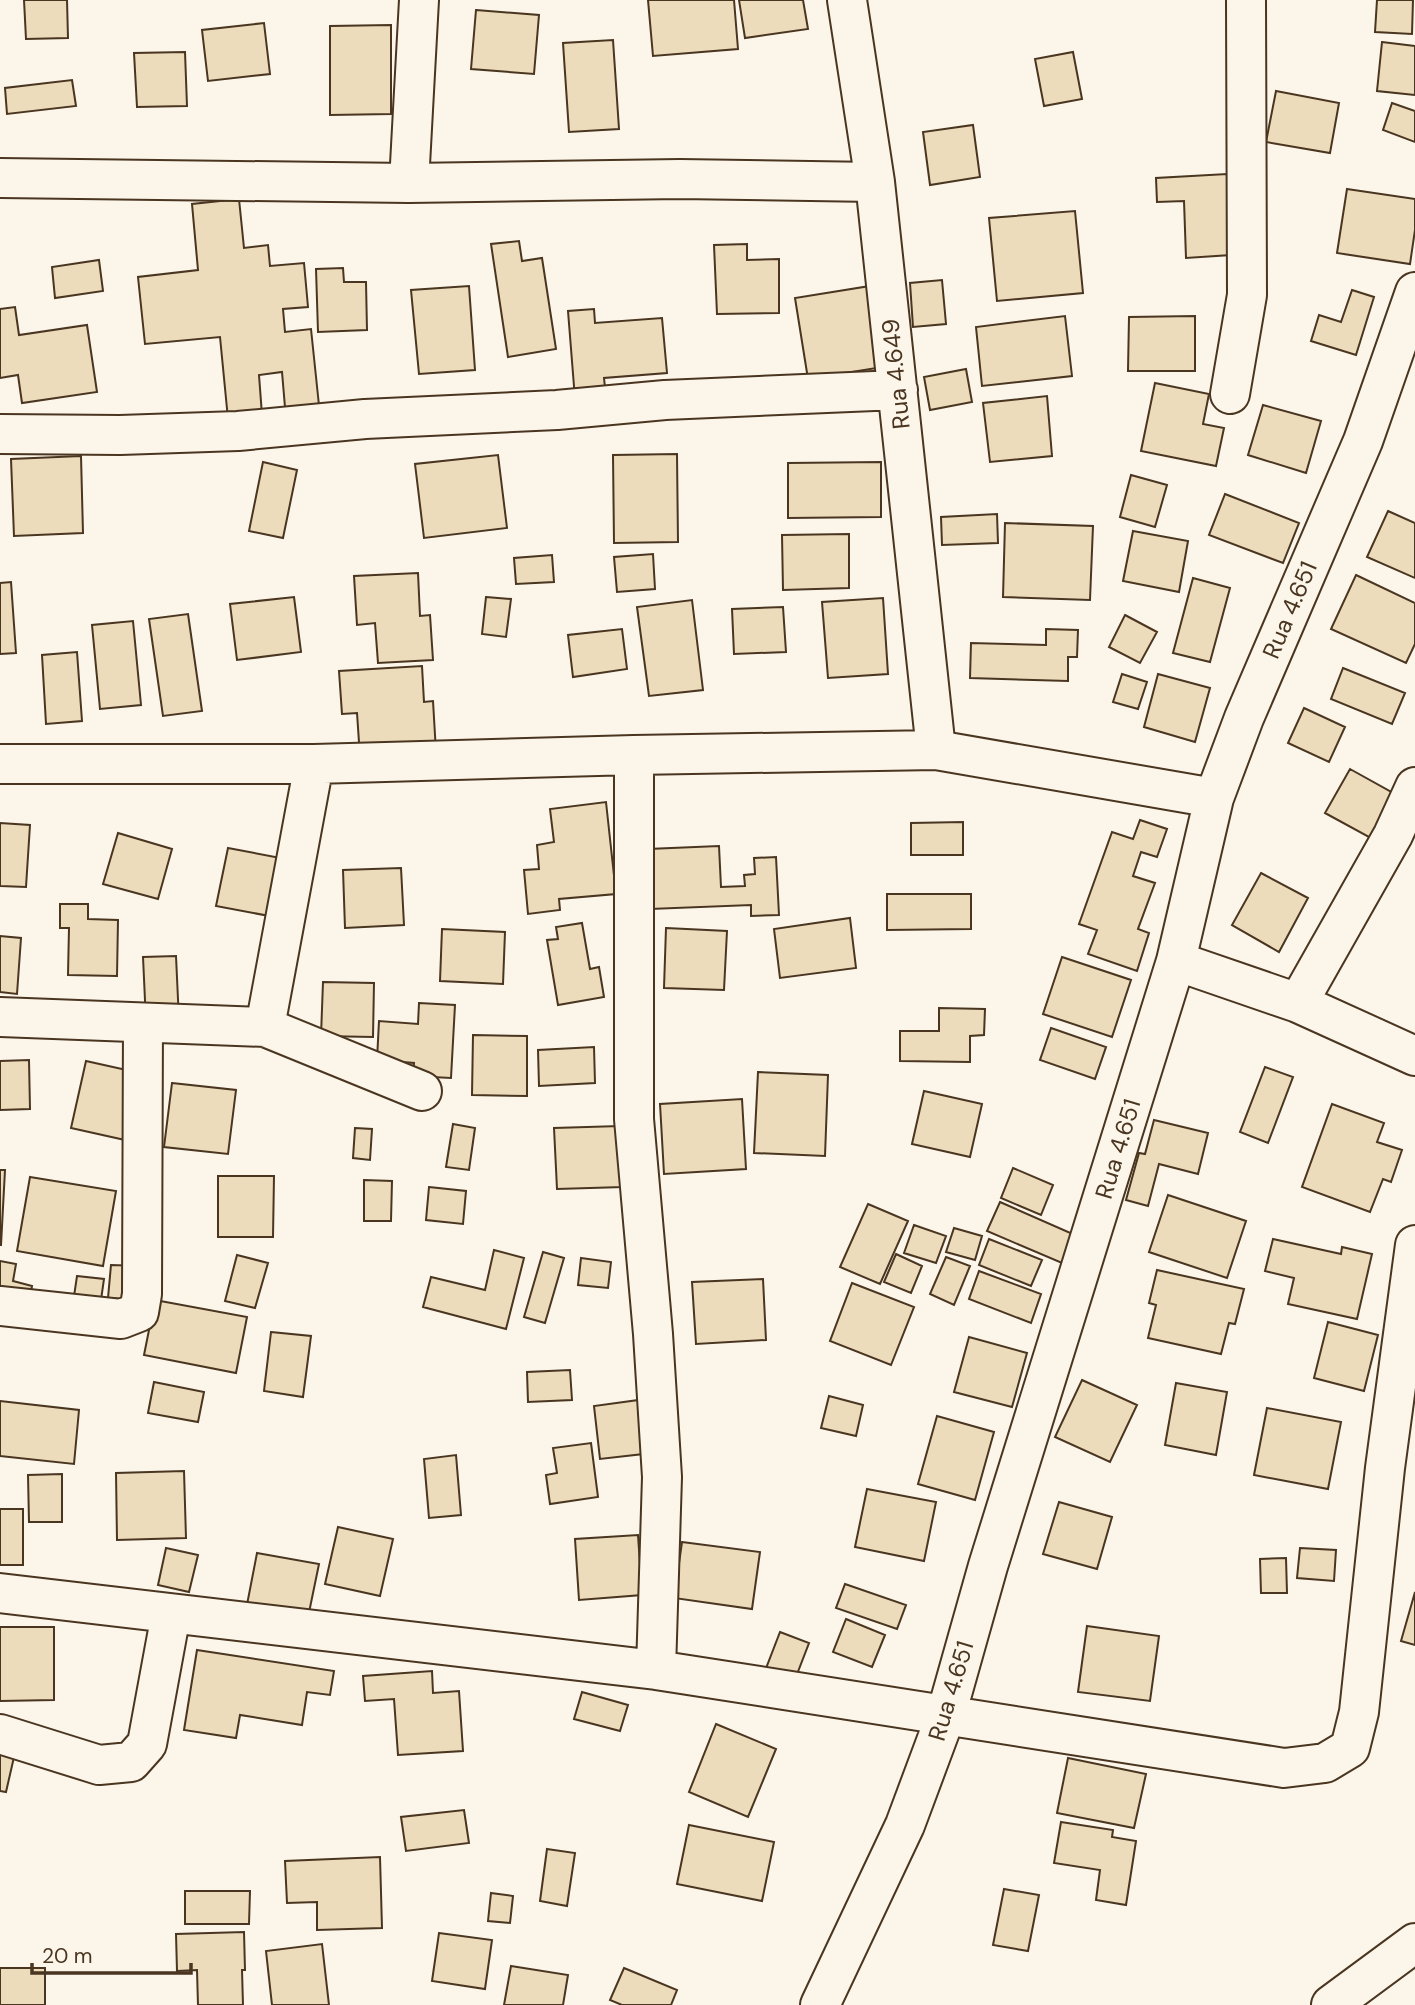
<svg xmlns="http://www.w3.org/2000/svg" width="1415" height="2005" font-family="'DM Sans',sans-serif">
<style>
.building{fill:#ecdcbc;stroke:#4a3520;stroke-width:2}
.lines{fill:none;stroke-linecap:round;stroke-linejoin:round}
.minor-casing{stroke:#4a3520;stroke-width:42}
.minor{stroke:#fbf6e9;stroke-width:38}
.labels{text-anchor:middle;stroke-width:5;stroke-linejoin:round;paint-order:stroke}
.street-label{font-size:24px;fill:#4a3520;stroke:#fbf6e9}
</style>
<rect width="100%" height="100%" fill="#fbf6e9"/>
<!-- building -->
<path class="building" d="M 24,0 L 67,0 L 68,38 L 26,39 Z
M 648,0 L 734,0 L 738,49 L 653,56 Z
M 739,0 L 803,0 L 808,29 L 745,38 Z
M 1377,0 L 1413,0 L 1412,34 L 1375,32 Z
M 476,10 L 539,15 L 534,74 L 471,69 Z
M 264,23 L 270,74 L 208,81 L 202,30 Z
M 391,25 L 391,114 L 330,115 L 330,26 Z
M 613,40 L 619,129 L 569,132 L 563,43 Z
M 1382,42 L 1415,46 L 1415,95 L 1377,91 Z
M 185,52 L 187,106 L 137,107 L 134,53 Z
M 1073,52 L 1082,99 L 1044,106 L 1035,59 Z
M 72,80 L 76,106 L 7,114 L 5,88 Z
M 1276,91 L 1339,103 L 1330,153 L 1266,142 Z
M 1392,103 L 1415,111 L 1415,142 L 1383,130 Z
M 973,125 L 980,177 L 930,185 L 923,132 Z
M 1227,174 L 1231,255 L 1186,258 L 1184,201 L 1157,202 L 1156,178 Z
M 1347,189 L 1415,199 L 1415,230 L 1410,264 L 1337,253 Z
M 239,199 L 244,248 L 268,245 L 270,266 L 304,263 L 308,307 L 283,309 L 285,332 L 311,329 L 320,415 L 286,419 L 282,372 L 259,375 L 262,415 L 228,419 L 220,337 L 145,344 L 138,277 L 198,270 L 192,204 Z
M 1075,211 L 1083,293 L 997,301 L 989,218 Z
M 519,241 L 522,261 L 542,258 L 556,349 L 508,357 L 491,244 Z
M 747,244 L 747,260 L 779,259 L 779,313 L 717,314 L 714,245 Z
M 99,260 L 103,291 L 55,298 L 52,267 Z
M 343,268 L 344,282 L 366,282 L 367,330 L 318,332 L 316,269 Z
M 942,280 L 946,324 L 913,327 L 910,283 Z
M 469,286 L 475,370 L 419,374 L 411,290 Z
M 870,286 L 883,367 L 808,379 L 795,298 Z
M 1352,290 L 1374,297 L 1356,355 L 1311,341 L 1319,315 L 1341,322 Z
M 15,307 L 19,335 L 87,325 L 97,392 L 22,403 L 18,375 L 0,378 L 0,309 Z
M 594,309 L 595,323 L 662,318 L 667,373 L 604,378 L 606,397 L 575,399 L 568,311 Z
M 1065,316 L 1072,376 L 982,386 L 976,327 Z
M 1195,316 L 1195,371 L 1128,371 L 1129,317 Z
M 966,369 L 972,402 L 930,410 L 924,377 Z
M 1155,383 L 1209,394 L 1203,424 L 1224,428 L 1216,466 L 1141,451 Z
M 1047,396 L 1052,456 L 990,462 L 983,403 Z
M 1263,405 L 1321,421 L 1306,473 L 1248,455 Z
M 677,454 L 678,542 L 614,543 L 613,455 Z
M 498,455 L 507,528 L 424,538 L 415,464 Z
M 81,456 L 83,533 L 14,536 L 11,459 Z
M 263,462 L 297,470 L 283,538 L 249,531 Z
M 881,462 L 881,517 L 788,518 L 788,463 Z
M 1131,475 L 1167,485 L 1155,527 L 1120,517 Z
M 1225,494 L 1299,523 L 1283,563 L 1209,535 Z
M 1388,511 L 1415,523 L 1415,578 L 1367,557 Z
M 997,514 L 998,543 L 942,545 L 941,517 Z
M 1005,523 L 1093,526 L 1090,600 L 1003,597 Z
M 1133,531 L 1188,541 L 1179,592 L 1123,581 Z
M 849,534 L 849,588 L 783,590 L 782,535 Z
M 653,554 L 655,589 L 617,592 L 614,557 Z
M 552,555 L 554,582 L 516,584 L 514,558 Z
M 418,573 L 420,616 L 430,615 L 433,660 L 378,663 L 375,623 L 357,625 L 354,576 Z
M 1356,575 L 1415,603 L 1415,644 L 1406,663 L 1331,629 Z
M 1193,578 L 1230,588 L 1210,662 L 1173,653 Z
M 11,582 L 16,653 L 0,654 L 0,583 Z
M 294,597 L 301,652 L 237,660 L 230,604 Z
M 486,597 L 511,599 L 506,637 L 482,634 Z
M 883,598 L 888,674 L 828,678 L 822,602 Z
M 692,600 L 703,690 L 649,696 L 637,607 Z
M 783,607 L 786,652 L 734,654 L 732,609 Z
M 188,614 L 202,711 L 163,716 L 149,619 Z
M 1125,615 L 1157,632 L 1140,663 L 1109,647 Z
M 133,621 L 141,705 L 100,709 L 92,625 Z
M 622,629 L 627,669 L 573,677 L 568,635 Z
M 1046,629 L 1078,630 L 1077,657 L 1068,657 L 1068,681 L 970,678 L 971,643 L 1046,645 Z
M 77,652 L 82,721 L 46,724 L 42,655 Z
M 422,666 L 424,702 L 433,701 L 436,752 L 360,757 L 357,713 L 342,714 L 339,671 Z
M 1343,668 L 1405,693 L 1392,724 L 1331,699 Z
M 1122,674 L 1147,682 L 1138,709 L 1113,702 Z
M 1158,674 L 1210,688 L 1195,742 L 1144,727 Z
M 1304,708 L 1345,727 L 1329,762 L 1288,743 Z
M 1350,769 L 1402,798 L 1378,842 L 1325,813 Z
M 606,802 L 616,894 L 559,899 L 560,910 L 528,914 L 524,870 L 539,869 L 537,845 L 554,842 L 550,809 Z
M 1140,820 L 1167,829 L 1157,857 L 1141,852 L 1133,876 L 1155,883 L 1138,929 L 1149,933 L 1137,971 L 1088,954 L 1097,930 L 1079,924 L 1112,832 L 1133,839 Z
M 963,822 L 963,855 L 911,855 L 911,823 Z
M 0,823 L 30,825 L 26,887 L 0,886 Z
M 118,833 L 172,849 L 158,899 L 103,884 Z
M 719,846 L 721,887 L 745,886 L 744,875 L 755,874 L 754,858 L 776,857 L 779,915 L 751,916 L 751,905 L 650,909 L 648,849 Z
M 228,848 L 291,860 L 280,918 L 216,906 Z
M 401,868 L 404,925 L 345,928 L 343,870 Z
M 1261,873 L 1308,898 L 1279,952 L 1232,925 Z
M 887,894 L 971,894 L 971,929 L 887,930 Z
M 60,904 L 88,904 L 88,919 L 118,920 L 117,976 L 68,975 L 69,928 L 60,928 Z
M 850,918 L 856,968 L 780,978 L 774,929 Z
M 582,923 L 590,969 L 599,967 L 604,997 L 558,1005 L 547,940 L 558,939 L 556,927 Z
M 666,928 L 727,931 L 724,990 L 664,988 Z
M 442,929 L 505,932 L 503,984 L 440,981 Z
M 0,936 L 21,938 L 17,994 L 0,992 Z
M 176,956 L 179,1021 L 146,1022 L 143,957 Z
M 1062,957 L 1131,980 L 1112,1037 L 1043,1014 Z
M 323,982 L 374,983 L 373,1037 L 321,1036 Z
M 419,1003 L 455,1005 L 451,1078 L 413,1076 L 414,1063 L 377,1060 L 379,1021 L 418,1024 Z
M 939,1008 L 985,1009 L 984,1035 L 970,1036 L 970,1062 L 900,1061 L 900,1031 L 939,1031 Z
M 1051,1028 L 1106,1047 L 1095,1079 L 1040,1060 Z
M 473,1035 L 527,1036 L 527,1096 L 472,1095 Z
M 594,1047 L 595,1083 L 539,1086 L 538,1050 Z
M 29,1060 L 30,1109 L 0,1110 L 0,1061 Z
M 86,1061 L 140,1073 L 125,1140 L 71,1128 Z
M 1265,1067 L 1293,1077 L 1268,1143 L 1240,1132 Z
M 758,1072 L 828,1075 L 825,1156 L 754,1153 Z
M 172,1083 L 236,1090 L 228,1154 L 164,1147 Z
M 924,1091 L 982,1104 L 970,1157 L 912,1144 Z
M 742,1099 L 746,1169 L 664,1174 L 660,1104 Z
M 1332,1104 L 1384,1123 L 1377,1142 L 1402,1150 L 1391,1182 L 1383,1179 L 1370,1212 L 1302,1187 Z
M 1154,1120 L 1208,1133 L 1198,1174 L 1159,1164 L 1148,1206 L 1126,1200 L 1139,1153 L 1145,1154 Z
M 453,1124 L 475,1128 L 469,1170 L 446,1167 Z
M 620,1126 L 623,1187 L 557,1189 L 554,1128 Z
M 355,1128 L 372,1129 L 370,1160 L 353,1158 Z
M 1013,1168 L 1053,1185 L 1041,1215 L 1001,1198 Z
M 0,1170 L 5,1170 L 1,1245 L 0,1245 Z
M 218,1176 L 274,1176 L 273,1237 L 218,1237 Z
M 30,1177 L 116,1191 L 103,1266 L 17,1251 Z
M 364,1180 L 392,1181 L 391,1221 L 364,1221 Z
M 429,1187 L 466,1191 L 463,1224 L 426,1220 Z
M 1168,1195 L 1246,1221 L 1227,1278 L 1149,1252 Z
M 1000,1202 L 1075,1235 L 1062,1263 L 987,1231 Z
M 868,1204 L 908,1221 L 880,1284 L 840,1267 Z
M 914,1225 L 946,1236 L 936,1263 L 904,1253 Z
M 954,1228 L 982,1236 L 975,1260 L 946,1252 Z
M 989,1239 L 1042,1260 L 1031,1286 L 979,1265 Z
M 1273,1239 L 1341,1254 L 1342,1247 L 1372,1254 L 1357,1319 L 1288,1304 L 1294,1278 L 1265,1271 Z
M 494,1250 L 524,1258 L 506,1329 L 423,1307 L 431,1277 L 485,1290 Z
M 543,1252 L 564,1258 L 545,1323 L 524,1317 Z
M 896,1254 L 922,1266 L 911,1293 L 884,1282 Z
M 237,1255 L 268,1263 L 255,1308 L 225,1301 Z
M 946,1257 L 970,1266 L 954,1305 L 930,1294 Z
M 581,1258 L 611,1262 L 608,1288 L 578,1285 Z
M 0,1261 L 16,1264 L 13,1281 L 32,1286 L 28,1308 L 0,1299 Z
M 111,1265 L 139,1266 L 137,1300 L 108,1298 Z
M 1157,1270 L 1244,1289 L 1235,1324 L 1229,1323 L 1221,1354 L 1148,1338 L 1156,1305 L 1149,1303 Z
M 979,1271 L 1041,1294 L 1031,1323 L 969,1299 Z
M 77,1276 L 104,1279 L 100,1307 L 73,1303 Z
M 763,1279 L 766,1340 L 696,1344 L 692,1282 Z
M 852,1283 L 914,1307 L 891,1365 L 830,1341 Z
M 155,1300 L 247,1317 L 236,1373 L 144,1355 Z
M 1328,1322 L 1378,1335 L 1364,1391 L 1314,1378 Z
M 271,1332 L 311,1336 L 303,1397 L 264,1391 Z
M 969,1337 L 1027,1353 L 1012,1407 L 954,1392 Z
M 570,1370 L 572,1400 L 528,1402 L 527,1372 Z
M 1082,1380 L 1137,1405 L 1110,1462 L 1055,1437 Z
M 154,1382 L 204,1392 L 198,1422 L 148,1413 Z
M 1176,1383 L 1227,1392 L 1216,1455 L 1165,1445 Z
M 829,1396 L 863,1405 L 856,1436 L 821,1428 Z
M 646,1399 L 652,1453 L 600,1459 L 594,1406 Z
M 0,1401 L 79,1410 L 74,1464 L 0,1456 Z
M 1267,1408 L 1341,1422 L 1328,1489 L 1254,1475 Z
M 937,1416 L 994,1432 L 975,1500 L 918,1484 Z
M 591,1443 L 598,1497 L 550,1504 L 546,1475 L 557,1473 L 553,1448 Z
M 456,1455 L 461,1515 L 429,1518 L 424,1459 Z
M 184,1471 L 186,1538 L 117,1540 L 116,1473 Z
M 62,1474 L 62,1522 L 29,1522 L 28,1475 Z
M 867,1489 L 936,1502 L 924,1561 L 855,1547 Z
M 1059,1502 L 1112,1517 L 1097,1569 L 1043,1554 Z
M 0,1509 L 23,1509 L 23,1565 L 0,1565 Z
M 338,1527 L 393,1539 L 380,1596 L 325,1584 Z
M 638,1535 L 642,1595 L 579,1600 L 575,1539 Z
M 682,1542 L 760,1552 L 752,1609 L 674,1598 Z
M 166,1548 L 198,1555 L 189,1592 L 158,1585 Z
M 1300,1548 L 1336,1550 L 1334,1581 L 1297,1578 Z
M 257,1553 L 319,1564 L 306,1627 L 245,1615 Z
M 1286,1558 L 1287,1593 L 1261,1593 L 1260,1559 Z
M 845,1584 L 906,1605 L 897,1629 L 836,1608 Z
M 1415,1592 L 1415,1645 L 1401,1641 Z
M 846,1619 L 885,1635 L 872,1667 L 833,1652 Z
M 1087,1626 L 1159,1636 L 1150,1701 L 1078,1692 Z
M 0,1627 L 54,1627 L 54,1700 L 0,1701 Z
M 780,1632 L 809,1643 L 794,1682 L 765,1671 Z
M 197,1650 L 334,1671 L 330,1695 L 307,1692 L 302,1725 L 240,1715 L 236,1738 L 184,1730 Z
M 432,1671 L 433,1693 L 459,1691 L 463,1751 L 398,1755 L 394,1699 L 365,1701 L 363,1676 Z
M 582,1692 L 628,1705 L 620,1731 L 574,1719 Z
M 716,1724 L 776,1749 L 748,1817 L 689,1792 Z
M 0,1754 L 14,1757 L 6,1792 L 0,1791 Z
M 1068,1758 L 1146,1774 L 1134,1828 L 1057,1813 Z
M 464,1810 L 469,1843 L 406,1851 L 401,1817 Z
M 1061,1822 L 1113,1830 L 1112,1837 L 1136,1841 L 1126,1905 L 1096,1900 L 1100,1870 L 1054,1863 Z
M 689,1825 L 774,1842 L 762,1901 L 677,1884 Z
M 547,1849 L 575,1853 L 567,1906 L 540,1901 Z
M 380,1857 L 382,1928 L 317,1930 L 317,1902 L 287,1903 L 285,1861 Z
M 1004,1889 L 1039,1895 L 1028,1951 L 993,1945 Z
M 185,1891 L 250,1891 L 249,1924 L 185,1924 Z
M 491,1893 L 513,1896 L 510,1923 L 488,1921 Z
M 244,1932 L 245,1970 L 242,1970 L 243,2005 L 198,2005 L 197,1970 L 177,1971 L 176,1934 Z
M 439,1933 L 492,1940 L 485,1989 L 432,1981 Z
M 322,1944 L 329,2005 L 272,2005 L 266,1951 Z
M 511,1966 L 568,1975 L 563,2005 L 504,2005 Z
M 0,1968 L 45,1968 L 45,2005 L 0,2005 Z
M 624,1968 L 677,1990 L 671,2005 L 622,2005 L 610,2000 Z"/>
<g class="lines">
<defs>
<path id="minor" d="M 847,0 L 875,182 L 936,750
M 0,178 L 409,183 L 680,179 L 875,182
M 409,183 L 419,0
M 1230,394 L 1247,295 L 1246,0
M 0,434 L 120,435 L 238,431 L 365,419 L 557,410 L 665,400 L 898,390
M 634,755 L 634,1119 L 653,1334 L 662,1477 L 656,1670
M 0,764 L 314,764 L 634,755 L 936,750 L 1214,798
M 1176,961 L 1298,1003 L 1415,1056
M 1298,1003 L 1393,835 L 1415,787
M 0,1017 L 265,1027 L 422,1091
M 265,1027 L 314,764
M 0,1306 L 121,1319 L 139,1312 L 142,1294 L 143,1023
M 0,1593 L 656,1670 L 1284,1768 L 1325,1763 L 1350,1748 L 1359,1712 L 1385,1468 L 1415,1245
M 0,1734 L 99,1765 L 131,1762 L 147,1744 L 171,1614
M 820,2005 L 905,1825 L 946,1715 L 988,1566 L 1176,961 L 1214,798 L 1244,718 L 1363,441 L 1415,292
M 1331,2005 L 1415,1943"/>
</defs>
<!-- minor casing -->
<use href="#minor" class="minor-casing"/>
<!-- minor -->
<use href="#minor" class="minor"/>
</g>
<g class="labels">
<!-- street labels -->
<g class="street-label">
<text transform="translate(896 374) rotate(-96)" y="8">Rua 4.649</text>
<text transform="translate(1290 610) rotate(-67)" y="8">Rua 4.651</text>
<text transform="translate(1118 1149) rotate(-73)" y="8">Rua 4.651</text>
<text transform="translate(951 1691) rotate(-73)" y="8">Rua 4.651</text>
</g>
</g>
<!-- scale -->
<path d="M32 1963v10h159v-10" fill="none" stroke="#4a3520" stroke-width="3.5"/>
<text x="42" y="1963" font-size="21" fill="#4a3520" stroke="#fbf6e9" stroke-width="5" paint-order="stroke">20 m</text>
</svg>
